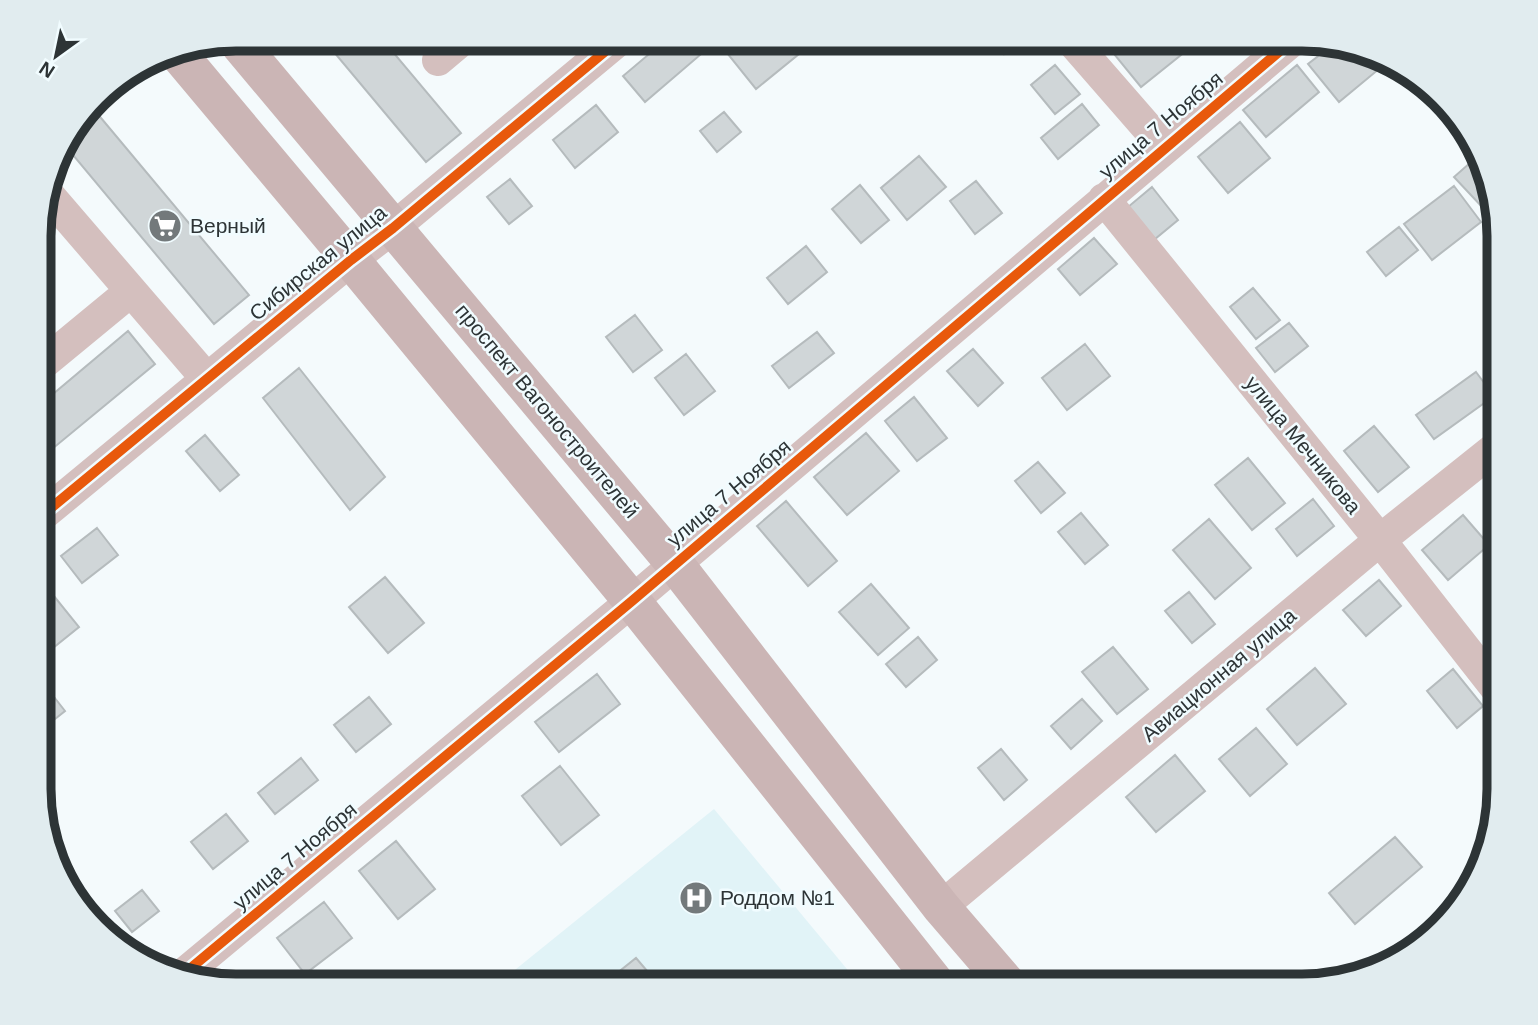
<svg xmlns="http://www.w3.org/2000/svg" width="1538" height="1025" font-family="Arial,sans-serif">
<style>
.built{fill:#e1f3f7}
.building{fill:#d0d6d8;stroke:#b5bbbd;stroke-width:2}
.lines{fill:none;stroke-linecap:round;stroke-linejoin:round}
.path{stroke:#beb4b4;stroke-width:4.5;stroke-dasharray:5 5;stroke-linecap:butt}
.minor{stroke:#d4bfbe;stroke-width:32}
.major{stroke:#cbb5b5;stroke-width:38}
.cycleway-casing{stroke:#f1fcff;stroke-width:15}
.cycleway{stroke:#e8590c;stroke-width:10}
.labels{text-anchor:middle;stroke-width:5;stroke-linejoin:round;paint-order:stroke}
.street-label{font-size:21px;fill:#2d3436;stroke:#f1fcff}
.poi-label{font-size:21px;fill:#2d3436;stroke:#f1fcff;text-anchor:start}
.rim{fill:none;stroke:#2d3436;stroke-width:9}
</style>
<rect width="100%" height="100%" fill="#f4fafc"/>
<!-- built -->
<path class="built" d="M 714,809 L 861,986 L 495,986 Z"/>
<!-- building -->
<path class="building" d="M 323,39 L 382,39 L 461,133 L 426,162 Z
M 667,39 L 686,39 L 700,55 L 645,102 L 623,76 Z
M 745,39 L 787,39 L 799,54 L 756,89 L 727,53 Z
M 991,39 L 1022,39 L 1004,54 Z
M 1133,39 L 1201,39 L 1141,87 L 1114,54 Z
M 1330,47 L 1385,64 L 1339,102 L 1308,64 Z
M 1055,65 L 1080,94 L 1055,114 L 1031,85 Z
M 1297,65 L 1319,92 L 1266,137 L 1243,110 Z
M 1082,104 L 1099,125 L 1058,159 L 1041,138 Z
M 596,105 L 618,132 L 575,168 L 553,140 Z
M 91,106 L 249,295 L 214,324 L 63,143 Z
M 724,112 L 741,132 L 717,152 L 700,131 Z
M 1240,122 L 1270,158 L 1228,193 L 1198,157 Z
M 1479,155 L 1493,203 L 1485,210 L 1454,177 Z
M 919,156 L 946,187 L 907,220 L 881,188 Z
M 510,179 L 532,206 L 509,224 L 487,197 Z
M 976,181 L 1002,213 L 975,234 L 950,201 Z
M 860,185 L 889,220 L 861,243 L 832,209 Z
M 1454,186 L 1481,222 L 1432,260 L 1404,224 Z
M 1152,187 L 1178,220 L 1155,239 L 1128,207 Z
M 1399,227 L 1418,250 L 1386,276 L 1367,252 Z
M 1094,238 L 1117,264 L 1080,295 L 1058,269 Z
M 806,246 L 827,272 L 788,304 L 767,278 Z
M 1253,288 L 1280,320 L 1256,339 L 1230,307 Z
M 635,315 L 662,350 L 633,372 L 606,337 Z
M 1289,323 L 1308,346 L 1275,372 L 1256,348 Z
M 128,331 L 155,364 L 40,459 L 40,405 Z
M 817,332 L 834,353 L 789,388 L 772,366 Z
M 1085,344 L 1110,376 L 1067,410 L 1042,378 Z
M 973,349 L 1003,383 L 978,406 L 947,371 Z
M 686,354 L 715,391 L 684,415 L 655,378 Z
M 299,368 L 385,477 L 350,510 L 263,398 Z
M 1476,372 L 1494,396 L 1434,439 L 1416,415 Z
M 914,397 L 947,438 L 917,461 L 885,421 Z
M 1374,426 L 1409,467 L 1378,492 L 1344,451 Z
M 866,433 L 899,471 L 847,515 L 814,477 Z
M 205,435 L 239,475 L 220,491 L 186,451 Z
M 1248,458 L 1285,503 L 1252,530 L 1215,485 Z
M 1038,462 L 1065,493 L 1041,513 L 1015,481 Z
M 1499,486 L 1499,509 L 1488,496 Z
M 1313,499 L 1334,526 L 1297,556 L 1276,529 Z
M 786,501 L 837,561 L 808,586 L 757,526 Z
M 1081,513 L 1108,545 L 1085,564 L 1058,532 Z
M 1463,515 L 1489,545 L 1448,580 L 1422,550 Z
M 1209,519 L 1251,568 L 1215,599 L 1173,550 Z
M 97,528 L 118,555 L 82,583 L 61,556 Z
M 385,577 L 424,623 L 388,653 L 349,607 Z
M 41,580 L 79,627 L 43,656 L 40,652 Z
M 1379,580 L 1401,606 L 1366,636 L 1343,610 Z
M 871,584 L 909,628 L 878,655 L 839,612 Z
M 1189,592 L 1215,624 L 1192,643 L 1165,611 Z
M 918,637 L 937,660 L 906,687 L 886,664 Z
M 1113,647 L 1148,689 L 1117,714 L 1082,672 Z
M 1315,668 L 1346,704 L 1297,745 L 1267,709 Z
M 1453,669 L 1483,706 L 1457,728 L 1427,691 Z
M 597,674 L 620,704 L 559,752 L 535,722 Z
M 40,679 L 65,711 L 40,731 Z
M 369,697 L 391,724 L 356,752 L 334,725 Z
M 1082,699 L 1102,721 L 1071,749 L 1051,726 Z
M 1256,728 L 1287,764 L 1250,796 L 1219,759 Z
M 1001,749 L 1027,780 L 1004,800 L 978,768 Z
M 1175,755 L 1205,791 L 1156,832 L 1126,797 Z
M 301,758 L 318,780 L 275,814 L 258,793 Z
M 560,766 L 599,815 L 561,845 L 522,796 Z
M 226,814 L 248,841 L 213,869 L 191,842 Z
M 1395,837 L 1422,867 L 1355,924 L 1329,893 Z
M 396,841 L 435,889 L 398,919 L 359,871 Z
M 142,890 L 159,911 L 132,932 L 115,911 Z
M 324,902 L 352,938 L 305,974 L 277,938 Z
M 636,958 L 660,986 L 601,986 Z"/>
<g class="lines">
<!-- path -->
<path class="path" d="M 64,884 L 81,906"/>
<!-- minor -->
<path class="minor" d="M 1070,39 L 1165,148
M 438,60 L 463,39
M 46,192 L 207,379
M 1104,199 L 1380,540 L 1499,692
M 40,366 L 131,291
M 40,517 L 351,260 L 393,228 L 620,39
M 941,907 L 1380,540 L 1499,445
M 186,972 L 632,601 L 1294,39"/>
<!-- major -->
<path class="major" d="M 235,39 L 675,564 L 941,907 L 1009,986
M 175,50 L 351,260 L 632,601 L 938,986"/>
<defs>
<path id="cycleway" d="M 40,517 L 351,260 L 393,228 L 620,39
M 186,972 L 632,601 L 1294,39"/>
</defs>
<!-- cycleway casing -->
<use href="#cycleway" class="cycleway-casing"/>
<!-- cycleway -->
<use href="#cycleway" class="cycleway"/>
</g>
<!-- icons -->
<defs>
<symbol id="supermarket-disc" viewBox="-11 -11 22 22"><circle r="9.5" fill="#73797b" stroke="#f1fcff"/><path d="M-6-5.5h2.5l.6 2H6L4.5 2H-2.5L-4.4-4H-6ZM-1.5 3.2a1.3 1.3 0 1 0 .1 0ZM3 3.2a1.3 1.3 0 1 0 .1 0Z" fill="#fff"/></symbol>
<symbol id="hospital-disc" viewBox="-11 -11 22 22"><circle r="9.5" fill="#73797b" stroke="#f1fcff"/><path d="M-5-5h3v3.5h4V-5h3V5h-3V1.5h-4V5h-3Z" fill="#fff"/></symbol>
</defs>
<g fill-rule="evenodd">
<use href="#supermarket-disc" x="146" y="207" width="38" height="38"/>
<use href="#hospital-disc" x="677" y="879" width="38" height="38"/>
</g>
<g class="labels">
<!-- street labels -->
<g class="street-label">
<text transform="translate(1161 125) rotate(-40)" y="7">улица 7 Ноября</text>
<text transform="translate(318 263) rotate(-39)" y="7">Сибирская улица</text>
<text transform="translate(547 411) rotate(50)" y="7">проспект Вагоностроителей</text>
<text transform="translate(1303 445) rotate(51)" y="7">улица Мечникова</text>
<text transform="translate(729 493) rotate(-40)" y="7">улица 7 Ноября</text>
<text transform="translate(1219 675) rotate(-40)" y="7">Авиационная улица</text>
<text transform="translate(295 856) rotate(-40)" y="7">улица 7 Ноября</text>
</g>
<!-- poi labels -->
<g class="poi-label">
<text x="190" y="233">Верный</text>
<text x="720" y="905">Роддом №1</text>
</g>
</g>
<!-- crop -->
<path d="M0 0H1538V1025H0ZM236 51H1302A185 185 0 0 1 1487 236V789A185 185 0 0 1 1302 974H236A185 185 0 0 1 51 789V236A185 185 0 0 1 236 51Z" fill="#e1ecef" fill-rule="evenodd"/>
<path class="rim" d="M236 51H1302A185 185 0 0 1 1487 236V789A185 185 0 0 1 1302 974H236A185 185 0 0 1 51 789V236A185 185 0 0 1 236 51Z"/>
<!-- north arrow -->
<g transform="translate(56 56) rotate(213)" stroke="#f1fcff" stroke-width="5" paint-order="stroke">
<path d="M0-5L12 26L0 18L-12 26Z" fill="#2d3436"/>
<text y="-10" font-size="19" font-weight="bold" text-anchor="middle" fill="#2d3436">N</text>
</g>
</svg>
